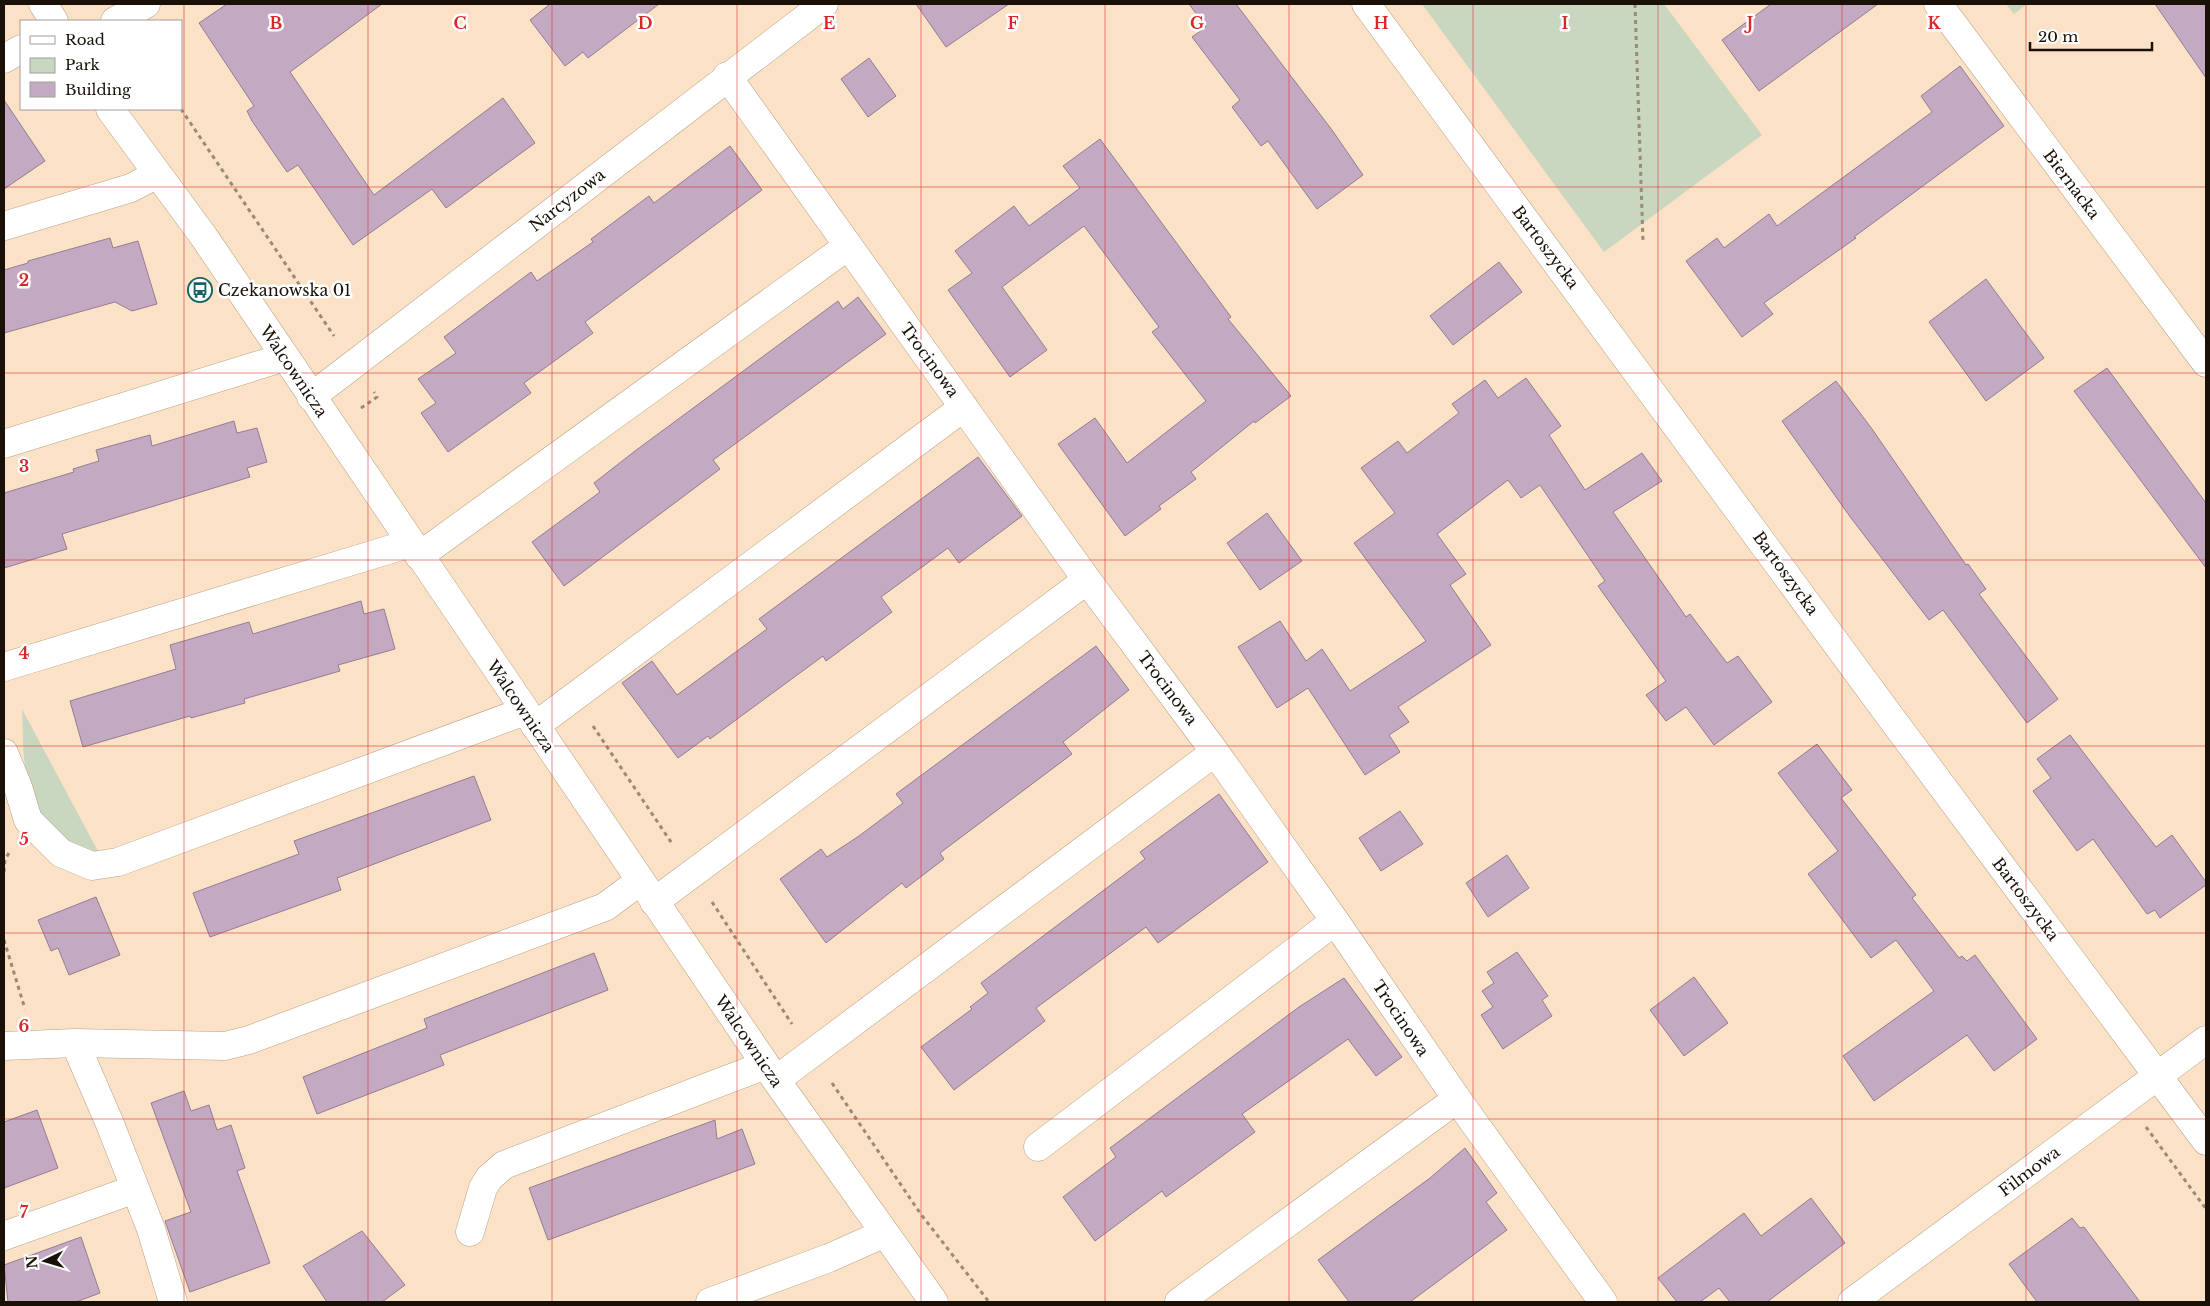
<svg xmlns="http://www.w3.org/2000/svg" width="2210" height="1306" font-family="'Libre Baskerville',serif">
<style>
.green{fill:#c9d6c0}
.building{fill:#c4a9c2;stroke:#957c93}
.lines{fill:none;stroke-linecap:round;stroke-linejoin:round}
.minor-casing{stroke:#b9a187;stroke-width:29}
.path{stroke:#9c8976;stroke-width:3;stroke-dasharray:4 4;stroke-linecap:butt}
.minor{stroke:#fff;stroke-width:28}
.grid{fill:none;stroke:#d62828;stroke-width:1;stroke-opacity:0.55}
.labels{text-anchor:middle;stroke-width:5;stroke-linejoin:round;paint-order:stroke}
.street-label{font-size:16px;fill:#191007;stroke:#fff}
.poi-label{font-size:16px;fill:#191007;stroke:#fff;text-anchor:start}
.grid-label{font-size:16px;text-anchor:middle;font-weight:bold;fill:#d62828;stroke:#fff;stroke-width:5;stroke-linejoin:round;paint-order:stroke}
</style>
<rect width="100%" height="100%" fill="#fbe1c6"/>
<!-- green -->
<path class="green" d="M 1422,4 L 1664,4 L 1762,135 L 1604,252 Z
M 2006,4 L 2027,4 L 2014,14 Z
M 22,709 L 101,857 C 89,852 74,847 63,839 C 20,806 24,756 22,709 Z"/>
<!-- building -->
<path class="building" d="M 227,4 L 382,4 L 290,72 L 374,195 L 503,98 L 535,143 L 446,208 L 432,189 L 353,245 L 298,165 L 287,172 L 252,121 L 247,111 L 254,106 L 199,23 Z
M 550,4 L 659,4 L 588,58 L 583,52 L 565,66 L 530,20 Z
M 916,4 L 1009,4 L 946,47 Z
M 1189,4 L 1236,4 L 1332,130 L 1363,175 L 1317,209 L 1268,141 L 1261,146 L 1232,107 L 1240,100 L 1192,37 L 1206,27 Z
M 1771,4 L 1878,4 L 1759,91 L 1722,40 Z
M 2155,4 L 2206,4 L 2206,78 Z
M 869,58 L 896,96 L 868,117 L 841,79 Z
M 1960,66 L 2004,126 L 1854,237 L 1856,238 L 1764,303 L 1773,314 L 1742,337 L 1686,261 L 1717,238 L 1724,248 L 1769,214 L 1777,226 L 1932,112 L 1921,96 Z
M 4,100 L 45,161 L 4,189 Z
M 1100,139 L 1231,317 L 1228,319 L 1291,396 L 1255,423 L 1254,421 L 1191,472 L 1196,479 L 1159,506 L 1161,509 L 1125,536 L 1058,444 L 1095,418 L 1127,463 L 1206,401 L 1152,332 L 1159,327 L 1084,226 L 1002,287 L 1047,350 L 1010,377 L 948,290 L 972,273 L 955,251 L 1014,206 L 1029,226 L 1080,188 L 1063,166 Z
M 730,146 L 762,190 L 585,322 L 593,333 L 524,383 L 531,393 L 448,452 L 421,413 L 436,403 L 418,379 L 456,353 L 444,337 L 531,272 L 537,281 L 593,242 L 591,239 L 649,196 L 654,203 Z
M 110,238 L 113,248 L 138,241 L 157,304 L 132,311 L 115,302 L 4,333 L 4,270 L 28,263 L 28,261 Z
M 1499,262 L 1522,292 L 1453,345 L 1430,316 Z
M 1986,279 L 2044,358 L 1986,401 L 1929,322 Z
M 858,297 L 886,334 L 713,460 L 720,469 L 564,586 L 532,542 L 600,492 L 594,483 L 635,451 L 838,301 L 843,309 Z
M 2107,368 L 2206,503 L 2206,568 L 2074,391 Z
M 1526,378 L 1561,426 L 1549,435 L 1585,490 L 1642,453 L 1662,481 L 1613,512 L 1686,617 L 1690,614 L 1727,663 L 1738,656 L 1772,702 L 1714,745 L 1686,707 L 1666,721 L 1646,695 L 1666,681 L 1598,586 L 1605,581 L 1540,485 L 1521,498 L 1508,480 L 1437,534 L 1466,574 L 1450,585 L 1491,645 L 1398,707 L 1409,722 L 1389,735 L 1400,752 L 1365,775 L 1308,688 L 1277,708 L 1238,647 L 1280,621 L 1306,661 L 1322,649 L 1350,691 L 1426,641 L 1354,543 L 1395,513 L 1361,468 L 1398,441 L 1407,453 L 1459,413 L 1452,404 L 1485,380 L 1498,398 Z
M 1836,381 L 1872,429 L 1966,565 L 1968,564 L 1986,589 L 1979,594 L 2058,699 L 2027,723 L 1943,610 L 1929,620 L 1851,518 L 1782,421 Z
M 234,421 L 237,433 L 257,428 L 267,462 L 247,468 L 250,477 L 62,534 L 67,549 L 4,568 L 4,493 L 74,472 L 73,469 L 99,461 L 96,450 L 150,435 L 152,446 Z
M 978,457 L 1022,516 L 959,563 L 948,548 L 881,597 L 892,612 L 826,661 L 823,656 L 710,739 L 708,736 L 678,758 L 622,683 L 652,661 L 677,695 L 767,629 L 759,619 Z
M 1267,513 L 1302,561 L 1260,590 L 1227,543 Z
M 361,601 L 364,614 L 384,609 L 395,649 L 338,665 L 340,671 L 244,699 L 245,703 L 191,718 L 190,716 L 83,747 L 70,701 L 176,669 L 170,645 L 249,622 L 253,634 Z
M 1096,646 L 1129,690 L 1063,742 L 1072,754 L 940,853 L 944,859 L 906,888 L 902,883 L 826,943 L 780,879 L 821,849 L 827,857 L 859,836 L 903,803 L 896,794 Z
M 2070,735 L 2156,847 L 2172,835 L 2206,882 L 2206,885 L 2160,918 L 2155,910 L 2147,914 L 2093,839 L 2077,851 L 2033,791 L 2051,778 L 2037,759 Z
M 1817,744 L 1852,790 L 1841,798 L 1916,895 L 1912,898 L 1959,958 L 1962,956 L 1967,961 L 1975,955 L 2037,1039 L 1994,1071 L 1967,1035 L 1874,1101 L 1843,1056 L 1934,991 L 1896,940 L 1871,958 L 1808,874 L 1838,851 L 1778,773 Z
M 474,776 L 491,820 L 337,878 L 341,890 L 210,937 L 193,893 L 299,854 L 294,841 Z
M 1219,794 L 1268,862 L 1158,943 L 1146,927 L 1036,1008 L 1045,1021 L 954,1090 L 921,1047 L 972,1009 L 970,1007 L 988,993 L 981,983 L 1145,859 L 1140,852 Z
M 1400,811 L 1423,844 L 1381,871 L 1359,838 Z
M 1507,855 L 1529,888 L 1488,917 L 1466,883 Z
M 96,897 L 120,955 L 69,975 L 58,948 L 51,951 L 38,920 Z
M 1517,952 L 1548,996 L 1542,1000 L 1552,1016 L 1503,1049 L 1481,1015 L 1493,1007 L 1482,991 L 1494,983 L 1487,972 Z
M 594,953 L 608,990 L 440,1055 L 444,1065 L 317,1114 L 303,1077 L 427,1028 L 424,1019 Z
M 1694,977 L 1728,1023 L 1684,1056 L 1650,1010 Z
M 1344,978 L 1402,1057 L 1376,1076 L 1348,1039 L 1242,1114 L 1255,1132 L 1166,1197 L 1162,1191 L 1095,1241 L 1063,1197 L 1116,1157 L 1110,1148 L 1299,1007 Z
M 184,1091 L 191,1111 L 209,1105 L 217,1130 L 231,1125 L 245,1168 L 237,1171 L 270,1263 L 190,1292 L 165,1221 L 191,1212 L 151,1103 Z
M 37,1110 L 58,1168 L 4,1188 L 4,1122 Z
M 715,1120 L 717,1139 L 742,1129 L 755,1164 L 548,1240 L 529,1188 Z
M 1465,1148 L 1497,1193 L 1486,1202 L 1507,1230 L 1410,1302 L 1349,1302 L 1318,1260 L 1430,1178 Z
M 1811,1198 L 1845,1243 L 1767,1302 L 1730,1302 L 1719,1288 L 1700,1302 L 1677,1302 L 1658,1278 L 1744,1213 L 1761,1236 Z
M 2072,1218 L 2080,1228 L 2084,1227 L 2140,1302 L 2037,1302 L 2009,1264 Z
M 362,1231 L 405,1285 L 382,1302 L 327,1302 L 303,1266 Z
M 81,1237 L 100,1293 L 76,1302 L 8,1302 L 4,1265 Z"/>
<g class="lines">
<defs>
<path id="minor" d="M 43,4 L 54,21
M 1366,4 L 1886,711 L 2206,1141
M 1938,4 L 2206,363
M 115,21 L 146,4
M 4,59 L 21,49
M 727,76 L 1087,580 L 1215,752 L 1335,921 L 1457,1099 L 1603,1302
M 110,109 L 204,237 L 776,1080 L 934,1302
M 4,226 L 131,188 L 157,174
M 311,397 L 824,4
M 4,444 L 285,357
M 419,556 L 848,246
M 4,667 L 411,543
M 535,726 L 964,407
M 4,753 L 18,787 L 28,820 L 61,853 L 92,866 L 118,862 L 525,711
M 654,902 L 1087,580
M 75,1043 L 110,1124 L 151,1229 L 173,1302
M 4,1046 L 75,1043 L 225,1046 L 249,1040 L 605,907 L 640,881
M 776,1080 L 1215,752
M 1038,1147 L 1335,921
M 470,1232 L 483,1188 L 489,1178 L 504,1165 L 765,1065
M 4,1236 L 135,1189
M 710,1302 L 829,1258 L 885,1233
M 1179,1302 L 1457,1099
M 1852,1302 L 2206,1040"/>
</defs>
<!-- minor casing -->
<use href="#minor" class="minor-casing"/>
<!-- path -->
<path class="path" d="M 1635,4 L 1643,241
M 181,109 L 334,336
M 361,408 L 377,397 L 374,392
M 593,726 L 673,845
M 4,872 L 5,860 L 10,851
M 712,902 L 792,1024
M 4,940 L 25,1009
M 832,1083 L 920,1213 L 989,1302
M 2146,1127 L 2206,1209"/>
<!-- minor -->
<use href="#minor" class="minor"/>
</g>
<!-- grid -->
<path class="grid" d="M 184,4 L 184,1302M 368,4 L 368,1302M 552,4 L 552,1302M 737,4 L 737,1302M 921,4 L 921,1302M 1105,4 L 1105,1302M 1289,4 L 1289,1302M 1473,4 L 1473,1302M 1658,4 L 1658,1302M 1842,4 L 1842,1302M 2026,4 L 2026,1302M 4,187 L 2206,187M 4,373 L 2206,373M 4,560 L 2206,560M 4,746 L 2206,746M 4,933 L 2206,933M 4,1119 L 2206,1119"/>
<!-- icons -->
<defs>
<symbol id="bus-ring" viewBox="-11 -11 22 22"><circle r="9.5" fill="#fff" stroke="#156464" stroke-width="1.5"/><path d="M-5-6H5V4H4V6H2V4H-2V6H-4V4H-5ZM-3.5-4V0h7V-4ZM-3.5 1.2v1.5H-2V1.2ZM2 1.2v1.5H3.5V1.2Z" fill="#156464"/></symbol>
</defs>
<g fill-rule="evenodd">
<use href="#bus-ring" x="186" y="276" width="28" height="28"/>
</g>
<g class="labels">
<!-- street labels -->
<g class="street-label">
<text transform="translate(2072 184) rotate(53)" y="6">Biernacka</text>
<text transform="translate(567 200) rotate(-38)" y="6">Narcyzowa</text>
<text transform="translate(1546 247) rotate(53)" y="6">Bartoszycka</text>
<text transform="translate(930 360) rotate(54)" y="6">Trocinowa</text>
<text transform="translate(294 371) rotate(56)" y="6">Walcownicza</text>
<text transform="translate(1786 573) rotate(54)" y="6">Bartoszycka</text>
<text transform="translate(1168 688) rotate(53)" y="6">Trocinowa</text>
<text transform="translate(521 706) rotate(56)" y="6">Walcownicza</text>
<text transform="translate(2026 899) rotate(53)" y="6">Bartoszycka</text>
<text transform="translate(1401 1018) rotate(56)" y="6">Trocinowa</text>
<text transform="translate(749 1041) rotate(56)" y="6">Walcownicza</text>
<text transform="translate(2029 1171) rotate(-37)" y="6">Filmowa</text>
</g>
<!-- poi labels -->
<g class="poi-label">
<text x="218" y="296">Czekanowska 01</text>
</g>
</g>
<g class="grid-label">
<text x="276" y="29">B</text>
<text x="460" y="29">C</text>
<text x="645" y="29">D</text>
<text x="829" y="29">E</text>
<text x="1013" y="29">F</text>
<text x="1197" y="29">G</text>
<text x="1381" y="29">H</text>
<text x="1565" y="29">I</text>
<text x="1750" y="29">J</text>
<text x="1934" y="29">K</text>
<text x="24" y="286">2</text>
<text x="24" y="472">3</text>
<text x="24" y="659">4</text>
<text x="24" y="845">5</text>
<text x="24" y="1032">6</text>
<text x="24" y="1218">7</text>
</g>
<!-- border -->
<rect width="2210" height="1306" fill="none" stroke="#191007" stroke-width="10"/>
<!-- legend -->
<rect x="20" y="20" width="162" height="90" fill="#ffffff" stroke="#a39f9c"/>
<rect x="30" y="36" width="25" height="8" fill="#ffffff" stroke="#a39f9c"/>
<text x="65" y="45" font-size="15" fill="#191007">Road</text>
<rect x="30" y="58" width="25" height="15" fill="#c9d6c0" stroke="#a39f9c"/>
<text x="65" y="70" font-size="15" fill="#191007">Park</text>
<rect x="30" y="82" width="25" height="15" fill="#c4a9c2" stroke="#a39f9c"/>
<text x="65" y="95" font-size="15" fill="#191007">Building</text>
<!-- north arrow -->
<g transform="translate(45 1261) rotate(265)" stroke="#ffffff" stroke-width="4" paint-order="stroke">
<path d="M0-4L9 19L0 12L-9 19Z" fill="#191007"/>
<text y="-8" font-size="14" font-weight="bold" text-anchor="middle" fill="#191007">N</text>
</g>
<!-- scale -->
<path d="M2030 42v8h122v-8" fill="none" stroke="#191007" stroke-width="2.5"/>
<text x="2038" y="42" font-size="15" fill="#191007" stroke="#ffffff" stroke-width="4" paint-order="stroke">20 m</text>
</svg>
